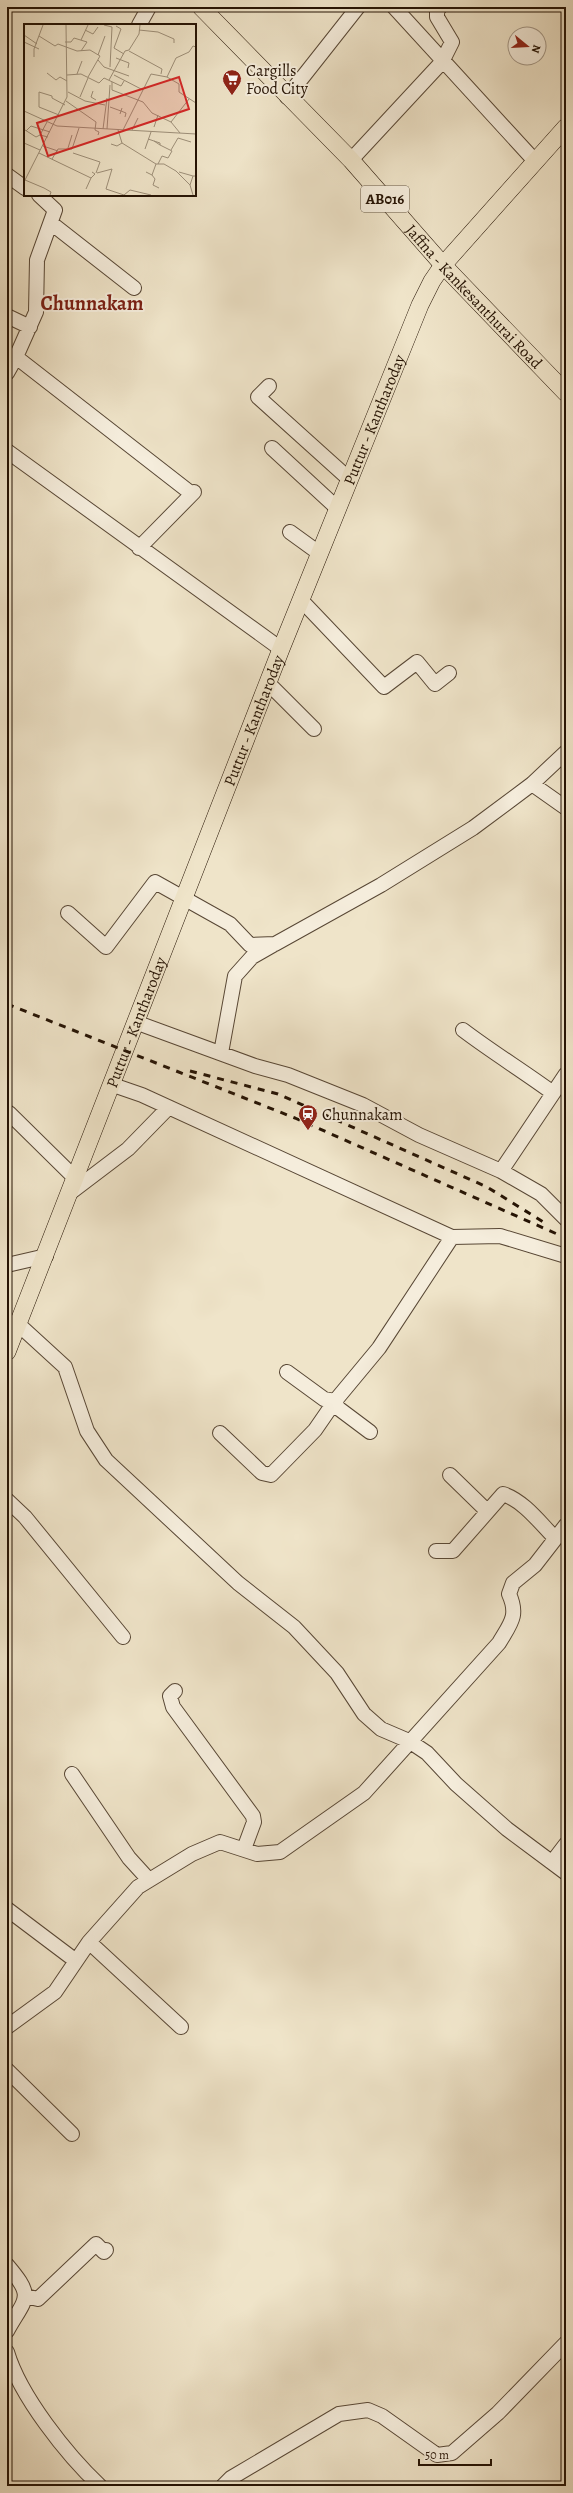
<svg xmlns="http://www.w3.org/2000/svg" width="573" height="2493" font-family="Alegreya,serif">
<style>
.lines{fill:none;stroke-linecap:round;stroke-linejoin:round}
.minor-casing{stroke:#584735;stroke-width:16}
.major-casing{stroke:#251304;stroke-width:18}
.minor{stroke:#f5eddc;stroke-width:14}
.major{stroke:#efe4c9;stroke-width:17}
.rail{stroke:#251304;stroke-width:3;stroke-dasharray:7 7;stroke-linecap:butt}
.labels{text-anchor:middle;stroke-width:4;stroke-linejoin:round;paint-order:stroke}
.shield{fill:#f5eddc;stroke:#635445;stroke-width:1}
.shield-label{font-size:15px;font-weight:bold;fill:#251304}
.poi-label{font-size:16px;fill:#251304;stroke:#f5eddc;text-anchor:start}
.street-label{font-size:16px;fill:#251304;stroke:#f5eddc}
.district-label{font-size:20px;font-weight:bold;fill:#7a1f14;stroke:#f5eddc}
.inset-road{fill:none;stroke:#9e907a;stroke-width:1}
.view{fill:#d62828;fill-opacity:0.15;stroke:#d62828;stroke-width:2}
.inset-edge{fill:none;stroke:#251304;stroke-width:2}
</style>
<rect width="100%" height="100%" fill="#efe4c9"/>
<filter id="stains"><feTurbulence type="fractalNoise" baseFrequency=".005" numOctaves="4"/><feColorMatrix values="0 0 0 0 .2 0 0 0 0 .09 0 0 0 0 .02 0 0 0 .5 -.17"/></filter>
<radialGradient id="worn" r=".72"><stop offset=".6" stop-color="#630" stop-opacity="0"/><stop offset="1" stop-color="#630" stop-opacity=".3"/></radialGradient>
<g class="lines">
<defs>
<path id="minor" d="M 394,7 L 534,160
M 139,25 L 149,7
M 287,97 L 358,7
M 351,160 L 442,62 L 452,42 L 437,17 L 437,10 L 440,7
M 7,175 L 25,188
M 51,223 L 134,288
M 7,316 L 30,327
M 16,357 L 192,494
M 7,373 L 16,357 L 36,312 L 37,260 L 55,210 L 39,195
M 269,386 L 258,397 L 349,479
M 272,448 L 337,508
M 7,451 L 281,649
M 290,532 L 319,553
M 139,548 L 194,492
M 301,600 L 384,687 L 417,662 L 435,684 L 449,673
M 268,683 L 314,729
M 532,784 L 566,808
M 68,913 L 106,947 L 155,882 L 230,924 L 250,945 L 275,944 L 381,885 L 473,828 L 532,784 L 566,752
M 135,1022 L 255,1066 L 288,1075 L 363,1105 L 419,1135 L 501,1171 L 541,1194 L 566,1219
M 463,1030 C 492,1052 523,1071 553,1093
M 221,1053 L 235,976 L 252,957 L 273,945
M 113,1085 L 142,1095 L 452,1237 L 500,1236 L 566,1256
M 9,1113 L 75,1178
M 501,1171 L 566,1074
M 70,1193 L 128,1149 L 168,1108
M 7,1265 L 46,1256
M 18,1324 L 65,1367 L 87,1431 L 106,1460 L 238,1583 L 294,1627 L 337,1673 L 364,1714 L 381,1729 L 409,1741 L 427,1753 L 456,1784 L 507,1829 L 566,1873
M 287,1372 L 324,1399 L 335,1401 L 379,1348 L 452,1237
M 220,1433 L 262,1473 L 271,1475 L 315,1430 L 335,1401 L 338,1408 L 370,1432
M 450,1475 L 487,1511
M 7,1500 L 25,1517 L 123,1637
M 436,1551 L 453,1551 L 503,1494 C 524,1501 540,1523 555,1538
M 175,1691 L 170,1696 L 173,1707 L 253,1816 L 254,1822 L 244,1849
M 72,1774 L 129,1858 L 149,1880
M 553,1861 L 566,1844
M 7,1909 L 76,1961
M 89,1942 L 181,2027
M 7,2027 L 55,1992 L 89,1942 L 138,1887 L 192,1854 L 220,1842 L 257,1854 L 280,1852 L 364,1793 L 499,1643 C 510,1624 519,1616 509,1594 L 513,1583 L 535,1565 L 566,1525
M 7,2070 L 72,2134
M 7,2265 C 35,2298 26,2297 7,2331
M 25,2296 L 38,2299 L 96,2244 L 104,2252 L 106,2250
M 7,2352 C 20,2396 67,2455 100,2486
M 223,2486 L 231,2478 L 339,2414 L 368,2410 L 382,2416 L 437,2455 L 452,2453 L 498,2413 L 566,2343"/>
<g id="major">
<path id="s1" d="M 201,7 L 351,160 L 443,265 L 566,393"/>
<path id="s2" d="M 7,1352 L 281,649 L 420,305 L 432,281 L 443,265 L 566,127"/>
</g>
</defs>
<!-- minor casing -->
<use href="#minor" class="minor-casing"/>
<!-- major casing -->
<use href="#major" class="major-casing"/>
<!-- minor -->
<use href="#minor" class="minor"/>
<!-- major -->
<use href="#major" class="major"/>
<!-- rail -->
<path class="rail" d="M 7,1004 L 295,1118 L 566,1238
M 190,1071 L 278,1094 L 487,1187 L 545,1223"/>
</g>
<!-- icons -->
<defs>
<symbol id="supermarket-pin" viewBox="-11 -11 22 30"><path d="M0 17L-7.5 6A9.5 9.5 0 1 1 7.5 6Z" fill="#8f2418" stroke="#f5eddc"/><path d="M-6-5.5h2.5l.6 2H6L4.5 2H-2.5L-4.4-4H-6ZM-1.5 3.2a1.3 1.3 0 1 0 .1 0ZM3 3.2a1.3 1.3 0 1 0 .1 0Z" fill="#fff"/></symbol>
<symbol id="station-pin" viewBox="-11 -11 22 30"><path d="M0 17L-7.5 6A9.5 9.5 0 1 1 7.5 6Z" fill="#8f2418" stroke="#f5eddc"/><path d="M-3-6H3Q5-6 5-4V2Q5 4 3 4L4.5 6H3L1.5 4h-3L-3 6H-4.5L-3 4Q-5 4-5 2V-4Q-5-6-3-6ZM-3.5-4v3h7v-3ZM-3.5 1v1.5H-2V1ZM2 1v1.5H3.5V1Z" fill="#fff"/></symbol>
</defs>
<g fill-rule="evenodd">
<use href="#supermarket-pin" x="221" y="68" width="22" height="30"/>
<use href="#station-pin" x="297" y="1103" width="22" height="30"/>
</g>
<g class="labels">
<!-- shield labels -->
<rect class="shield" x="361" y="186" width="48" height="26" rx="3"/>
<g class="shield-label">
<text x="385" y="204">AB016</text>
</g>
<!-- poi labels -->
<g class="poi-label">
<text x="246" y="76">Cargills<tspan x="246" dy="18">Food City</tspan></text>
<text x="322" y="1120">Chunnakam</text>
</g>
<!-- street labels -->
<g class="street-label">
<text dy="6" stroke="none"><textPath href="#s1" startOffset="398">Jaffna - Kankesanthurai Road</textPath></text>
<text dy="6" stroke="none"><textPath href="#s2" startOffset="1002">Puttur - Kantharoday</textPath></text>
<text dy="6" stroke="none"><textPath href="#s2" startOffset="678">Puttur - Kantharoday</textPath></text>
<text dy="6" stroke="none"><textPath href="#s2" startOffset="354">Puttur - Kantharoday</textPath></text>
</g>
<!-- district labels -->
<g class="district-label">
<text x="92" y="310">Chunnakam</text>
</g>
</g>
<!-- overview -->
<g transform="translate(24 24)">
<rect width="172" height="172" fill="#efe4c9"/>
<path class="inset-road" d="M 80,1 L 88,3 L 86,43M 92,2 L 97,5 L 90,24 L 100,30M 61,6 L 69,10 L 74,3M 115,6 L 134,8 L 150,15 L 150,19M 0,11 L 13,20M 15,12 L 31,22 L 34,20 L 53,27 L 66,26 L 76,32 L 64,53M 57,16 L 64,1M 0,18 L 15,25M 41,18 L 47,18 L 50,14 L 63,18 L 57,27M 105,27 L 138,45 L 137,50M 74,31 L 81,12M 10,33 L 10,25 L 19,1M 92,34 L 105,39 L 104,44M 74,36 L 80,43 L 105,52M 23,49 L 32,56 L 36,53 L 43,57M 53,50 L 58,37M 43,51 L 57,50 L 75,59 L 80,54 L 97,62 L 100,57M 90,51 L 119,66M 143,53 L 155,60 L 155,68 L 172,79M 85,56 L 101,27 L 105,26 L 115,10 L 116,1M 88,58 L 88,66 L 119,78 L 128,89 L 147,98 L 156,109M 69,67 L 67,73 L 72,76M 44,68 L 61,77 L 81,81M 56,73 L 64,54M 42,77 L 72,98 L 71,106 L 75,108 L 74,111M 86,83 L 97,87 L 96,90M 98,84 L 97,87 L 102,89 L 101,93M 0,87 L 33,102 L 172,110M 35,91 L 15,83 L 15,68 L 28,72 L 28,74 L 41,81M 23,98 L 16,111 L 24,113M 147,98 L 165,75M 130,103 L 134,91M 79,105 L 83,74M 83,105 L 86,61M 1,106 L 12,113 L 16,111M 94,106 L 98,119M 99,106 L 127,50 L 143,53 L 152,34 L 165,28 L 169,22 L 172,23M 108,106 L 114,94M 2,107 L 7,102 L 26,108M 124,115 L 136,119 L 136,121 L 130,117M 0,119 L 16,126M 98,119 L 132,140 L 140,140 L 152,147 L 166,161 L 169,171M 87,120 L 93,122 L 98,119M 19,122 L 34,127M 44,124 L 48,111M 121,125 L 127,108M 147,126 L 154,114 L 167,118M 15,129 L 67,154 L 71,150 L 68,148M 49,129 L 76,138 L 72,149M 28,135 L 34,125 L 48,125 L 55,104M 134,140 L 138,132 L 144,134 L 148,127 L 136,121M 122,148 L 128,151 L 132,140M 155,148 L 169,152M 73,149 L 88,145 L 82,165 L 100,171 L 106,166 L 127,171M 128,151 L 131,155 L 129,161 L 135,164M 1,156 L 20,164 L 27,168 L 26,171M 0,158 L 43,73 L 42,1M 166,161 L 169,152 L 172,152M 62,165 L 67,154"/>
<path class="view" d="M 155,53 L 165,85 L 24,132 L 13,99 Z"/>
<rect width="172" height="172" class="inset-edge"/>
</g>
<!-- margin -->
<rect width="573" height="2493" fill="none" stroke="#efe4c9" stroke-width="24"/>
<rect x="8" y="8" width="557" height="2477" fill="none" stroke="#251304" stroke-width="2"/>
<rect x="12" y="12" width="549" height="2469" fill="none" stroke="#251304"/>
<!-- north arrow -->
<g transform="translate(527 46) rotate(108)"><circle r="19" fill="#f5eddc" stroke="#a29686"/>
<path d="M0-3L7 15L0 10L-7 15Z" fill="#8f2418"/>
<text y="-6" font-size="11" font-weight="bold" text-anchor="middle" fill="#251304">N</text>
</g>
<!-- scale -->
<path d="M419 2459v6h72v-6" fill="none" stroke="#251304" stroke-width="2"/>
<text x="425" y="2459" font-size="12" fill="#251304" stroke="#f5eddc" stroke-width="3" paint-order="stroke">50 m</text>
<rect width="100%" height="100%" filter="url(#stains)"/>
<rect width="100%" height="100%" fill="url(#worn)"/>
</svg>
